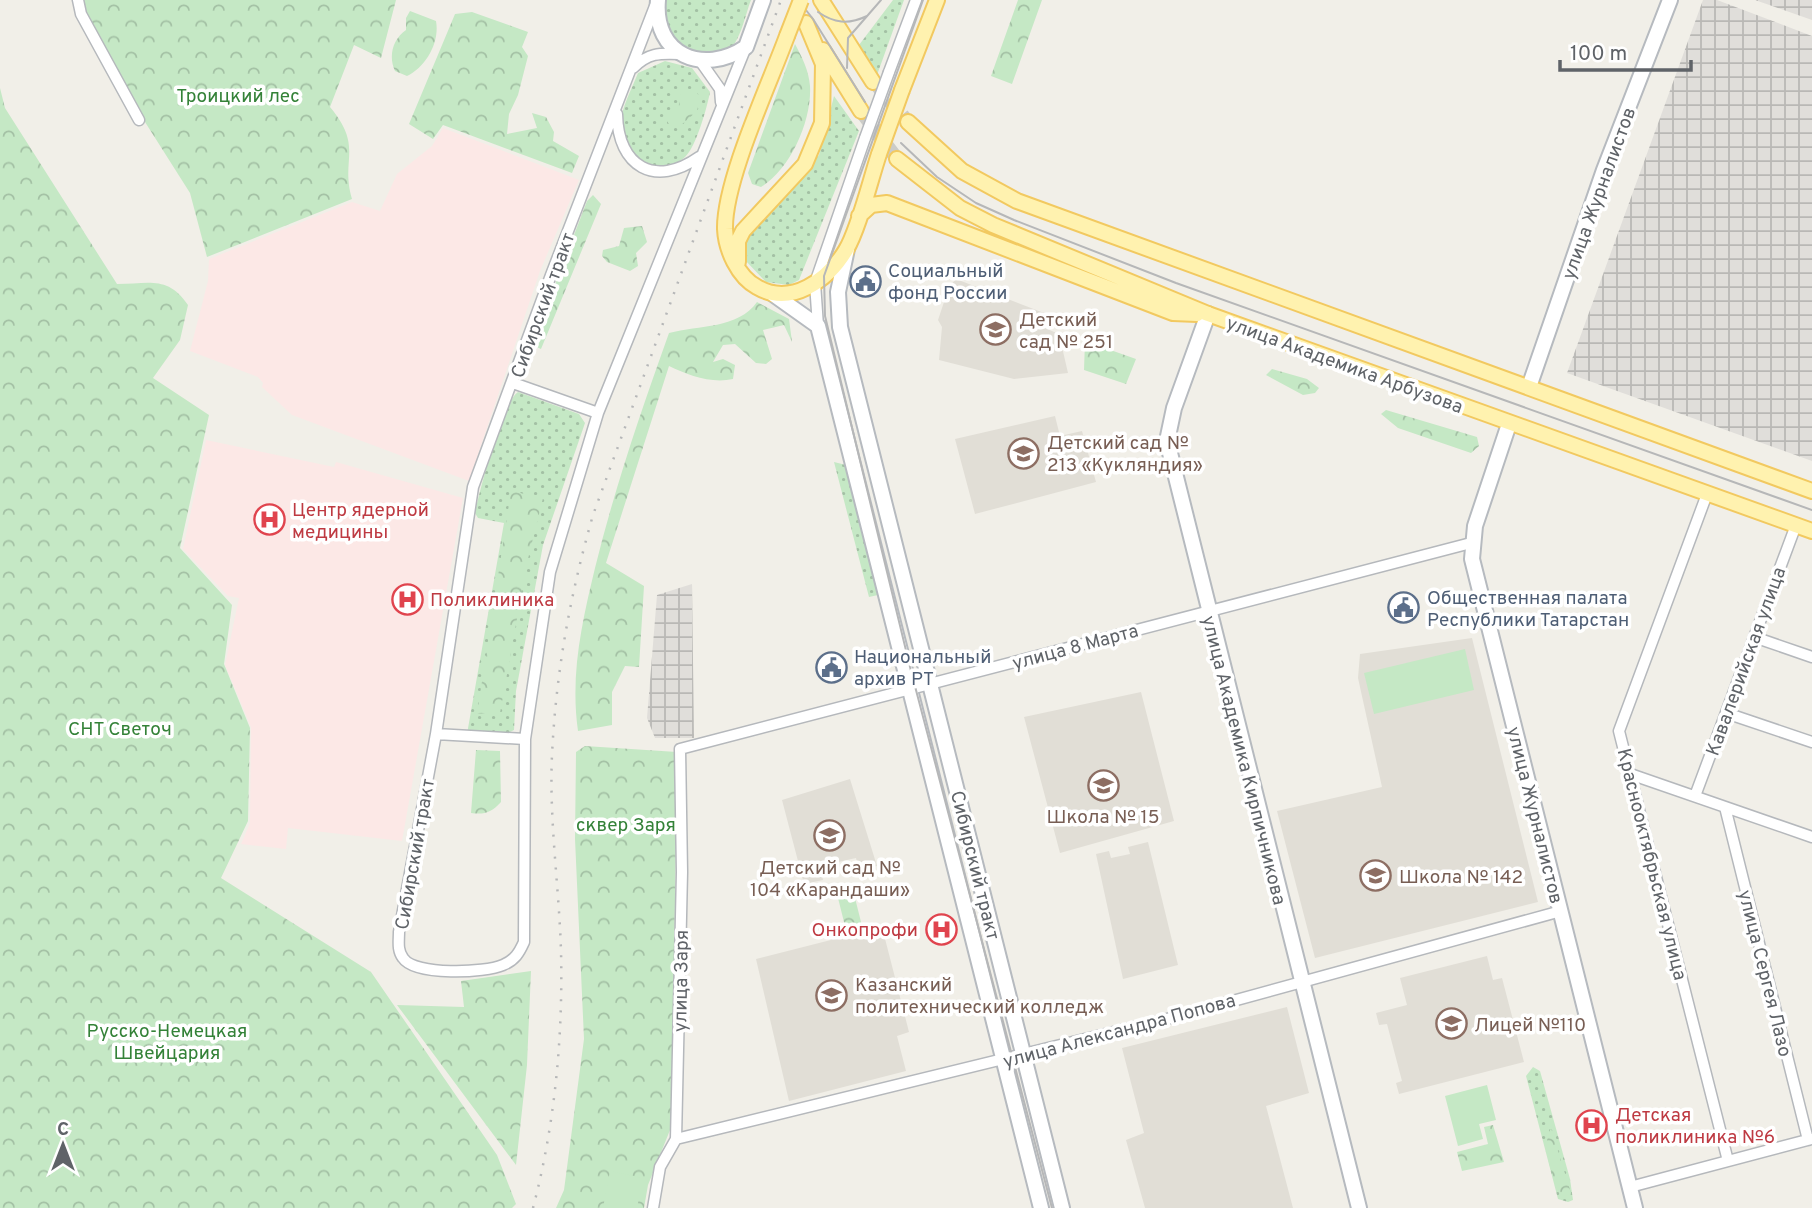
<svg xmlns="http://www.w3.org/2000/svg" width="1812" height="1208" font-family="Overpass,sans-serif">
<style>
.industrial{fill:url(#industrial-grid)}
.education{fill:#e1ded6}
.medical{fill:#fce8e6}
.grass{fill:url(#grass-dots)}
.forest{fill:url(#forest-crowns)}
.pitch{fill:#c5e8c5}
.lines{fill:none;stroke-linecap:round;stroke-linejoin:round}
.primary-tunnel{stroke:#ccccc8;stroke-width:14;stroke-dasharray:14 7;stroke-linecap:butt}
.street-casing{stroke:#b5b8bc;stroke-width:13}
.secondary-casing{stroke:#b6babf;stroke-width:18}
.primary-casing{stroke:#f2c960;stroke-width:18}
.street{stroke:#fff;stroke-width:10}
.secondary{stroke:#fff;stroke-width:14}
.primary{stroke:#fff2af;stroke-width:14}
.tram{stroke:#b6b7b8;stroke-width:2}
.rail{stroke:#b6b7b8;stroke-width:2.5;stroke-dasharray:2 9;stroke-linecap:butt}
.street-bridge-casing{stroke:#b5b8bc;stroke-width:13;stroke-linecap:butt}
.primary-bridge-casing{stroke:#f2c960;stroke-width:18;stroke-linecap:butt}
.street-bridge{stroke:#fff;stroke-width:10}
.primary-bridge{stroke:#fff2af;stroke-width:14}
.labels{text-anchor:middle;stroke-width:7;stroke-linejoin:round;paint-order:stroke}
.park-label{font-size:19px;fill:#348238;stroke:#fff}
.street-label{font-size:19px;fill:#5f6368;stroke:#fff}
.service-label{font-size:19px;fill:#4e5e75;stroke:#fff;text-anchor:start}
.education-label{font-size:19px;fill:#785e54;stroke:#fff;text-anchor:start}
.health-label{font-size:19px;fill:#be3a42;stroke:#fff;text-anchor:start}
</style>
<defs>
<pattern id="industrial-grid" width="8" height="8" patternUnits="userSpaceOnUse" patternTransform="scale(1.75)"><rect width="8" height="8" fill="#e0deda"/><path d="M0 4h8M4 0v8" fill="none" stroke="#b9b8b5"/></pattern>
<pattern id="grass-dots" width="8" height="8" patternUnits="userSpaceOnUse" patternTransform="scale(1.75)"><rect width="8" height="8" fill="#c5e8c5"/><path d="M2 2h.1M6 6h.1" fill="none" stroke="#a3c0a4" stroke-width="1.8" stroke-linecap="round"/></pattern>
<pattern id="forest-crowns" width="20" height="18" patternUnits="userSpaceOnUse" patternTransform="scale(1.75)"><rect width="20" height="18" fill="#c5e8c5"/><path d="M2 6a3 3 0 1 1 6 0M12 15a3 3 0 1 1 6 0" fill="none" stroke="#a3c0a4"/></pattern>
</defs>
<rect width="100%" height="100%" fill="#f1efe8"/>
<!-- industrial -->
<path class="industrial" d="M 1703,0 L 1717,0 L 1812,36 L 1812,461 L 1567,373 Z
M 1755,0 L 1812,0 L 1812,20 Z
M 692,584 L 694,738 L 655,738 L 647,718 L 657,595 Z"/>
<!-- education -->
<path class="education" d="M 956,279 L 1044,313 L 1040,326 L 1059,334 L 1068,373 L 1014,379 L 939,360 L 942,327 L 938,320 L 949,287 Z
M 1055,416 L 1060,436 L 1082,431 L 1096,482 L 975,514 L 955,439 Z
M 1472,638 L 1538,902 L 1315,958 L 1277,811 L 1382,787 L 1358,678 L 1360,654 Z
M 1141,692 L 1174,821 L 1060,853 L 1024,717 Z
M 850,779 L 877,866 L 859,871 L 856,858 L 820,866 L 823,880 L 804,884 L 782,800 Z
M 1148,842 L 1178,965 L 1123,979 L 1096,854 L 1109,851 L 1111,858 L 1130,854 L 1128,847 Z
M 882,927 L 909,1032 L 897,1036 L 906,1071 L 789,1101 L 756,959 Z
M 1487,956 L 1493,980 L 1502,978 L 1524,1062 L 1399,1094 L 1396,1083 L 1402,1081 L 1387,1024 L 1379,1025 L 1376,1013 L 1407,1005 L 1400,978 Z
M 1287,1007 L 1309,1093 L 1266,1106 L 1293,1208 L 1145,1208 L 1126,1140 L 1144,1133 L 1122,1048 Z"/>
<!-- medical -->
<path class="medical" d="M 443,128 L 579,180 L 540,271 L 469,481 L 292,415 L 262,387 L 263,383 L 258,377 L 190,351 L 208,281 L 209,259 L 352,202 L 380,211 L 397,174 L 432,146 Z
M 206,440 L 334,467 L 336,462 L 463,498 L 402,841 L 288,828 L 286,849 L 241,844 L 250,823 L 251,727 L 225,665 L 239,598 L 228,596 L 183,549 Z"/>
<!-- grass -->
<path class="grass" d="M 665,0 L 751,0 C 746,13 741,37 732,47 C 726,52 718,53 711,54 C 679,59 660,28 665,0 Z
M 893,0 L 904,0 L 877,75 L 859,45 Z
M 665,61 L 692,68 L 710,92 C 707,108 696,147 685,157 C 660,180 617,157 620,124 C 622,107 632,88 638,73 Z
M 834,96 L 859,131 L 799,280 L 789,285 L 766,282 L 744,259 L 746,234 L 819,155 Z
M 518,392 L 579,414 L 585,423 L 543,545 L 516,691 L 514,730 L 506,734 L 467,734 L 504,523 L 478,518 L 475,513 C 479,492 503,402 518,392 Z
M 834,462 L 846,465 L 878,595 L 869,597 Z
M 1533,1067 L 1540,1071 L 1570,1179 L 1573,1200 L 1568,1202 L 1558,1199 L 1526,1076 Z"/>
<!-- forest -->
<path class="forest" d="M 82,0 L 396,0 L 381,58 L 354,45 L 330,107 C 364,148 340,158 352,199 L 207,257 L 190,193 L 145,122 L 85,16 Z
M 1018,0 L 1042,0 L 1012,84 L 991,76 Z
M 410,11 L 436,21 C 440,42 426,67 407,76 L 395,71 C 388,56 393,39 406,30 L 406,18 Z
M 472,12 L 528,32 L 522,47 L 528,56 L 518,95 L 509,114 L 507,134 L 537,128 L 532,113 L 546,117 L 554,132 L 553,141 L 579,156 L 572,173 L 443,125 L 433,139 L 409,124 L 455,14 Z
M 795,44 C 802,57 809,71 810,86 C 812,120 791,169 761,187 L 752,184 L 748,173 Z
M 0,88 L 5,108 L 117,284 C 148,284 168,275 188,305 L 180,340 L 153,378 L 209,415 L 180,548 L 232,605 L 224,664 L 250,728 L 248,821 L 221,878 L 371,972 L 497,1155 L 516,1204 L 512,1208 L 0,1208 Z
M 690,90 L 696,91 L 700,98 L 697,111 L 679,127 L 671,128 L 666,119 L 668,111 L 678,110 L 681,92 Z
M 593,195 L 601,204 L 541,349 L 532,345 L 587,201 Z
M 642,226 L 647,242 L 636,253 L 638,266 L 630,271 L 607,262 L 602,256 L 603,250 L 619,246 L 624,228 Z
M 757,302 L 789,319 L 792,342 L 784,325 L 763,330 L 772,359 L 766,364 L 756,363 L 735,344 L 723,345 L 713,362 L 723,359 L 735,365 L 733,379 C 711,384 688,375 669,366 L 606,563 L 644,586 L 639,667 L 625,666 L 612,692 L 612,725 L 578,731 C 570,675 582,622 595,568 C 615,487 641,411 669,333 C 699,325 738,329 757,302 Z
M 1085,341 L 1136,359 L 1126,384 L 1084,370 Z
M 1272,369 L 1307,379 L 1319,388 L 1315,393 L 1303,395 L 1266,375 Z
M 1386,410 L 1477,437 L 1479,446 L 1471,453 L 1398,428 L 1381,414 Z
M 511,491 L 543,498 L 527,563 L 500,713 L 477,714 Z
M 585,746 L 677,752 L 672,1125 L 648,1185 L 644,1208 L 556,1208 L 564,1190 L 584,1039 L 575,839 L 576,752 Z
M 476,750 L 500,751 L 501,802 C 492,812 485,815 471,813 Z
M 852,886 L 862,926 L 846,930 L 836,890 Z
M 531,971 L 527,1065 L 516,1165 L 397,1005 L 464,1007 L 461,981 Z
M 1493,1125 L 1504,1162 L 1462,1171 L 1457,1152 L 1488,1144 L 1484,1127 Z
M 1551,1128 L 1571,1193 L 1569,1200 L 1561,1197 C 1553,1177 1540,1147 1551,1128 Z"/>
<!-- pitch -->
<path class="pitch" d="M 1465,649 L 1474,690 L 1374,714 L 1364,673 Z
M 1487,1085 L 1496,1120 L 1479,1124 L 1483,1139 L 1458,1146 L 1445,1096 Z
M 610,1171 L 643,1178 L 637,1208 L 603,1208 Z"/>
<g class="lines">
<!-- primary-tunnel -->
<path class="primary-tunnel" d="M 875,83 L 908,122
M 861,111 L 897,159"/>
<defs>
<path id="street" d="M 78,0 L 81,14 L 139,120
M 655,6 L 551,275 L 473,487 L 436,734 L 399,932 C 399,941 397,950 403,958 C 415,976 485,973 503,965 C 515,960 519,953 524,942 L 525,739 L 550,572 L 598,413 L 746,47
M 701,62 L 720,89 L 721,102
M 633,68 C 648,53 659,53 680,54
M 889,72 L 916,0
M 617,114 C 618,167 655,188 699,157
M 818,326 L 815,283 L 865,138
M 513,383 L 598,413
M 1707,494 L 1619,731 L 1728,1161
M 1754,637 L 1812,657
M 1726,713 L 1812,742
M 436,734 L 525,739
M 1630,774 L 1812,837
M 1695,796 L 1796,525
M 1725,807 L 1808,1140
M 676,1139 L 1167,1019 L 1561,911
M 1630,1187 L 1811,1139
M 653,1208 L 660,1167 L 676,1139 L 682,872 L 680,749 L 1471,543"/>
<path id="secondary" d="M 658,0 C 653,55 703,76 746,47 L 763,0
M 847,249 L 838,292 L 840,327 L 1062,1208
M 773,294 L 818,326 L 1041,1208
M 1208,314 L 1174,408 L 1167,441 L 1359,1208
M 1529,387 L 1604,170 L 1670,0
M 1509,424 L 1475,526 L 1472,559 L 1635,1208"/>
<path id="primary" d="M 821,0 L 873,82
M 787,36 C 769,85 724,181 725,229 C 726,250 738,277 757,287 C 791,307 828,280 846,250 C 859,228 870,181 879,154
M 823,50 L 861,111
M 902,90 L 937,0
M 908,122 L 962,171 L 1017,201 L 1812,491
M 897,159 L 960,208 L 993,225 L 1208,314 L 1812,531
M 859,216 L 871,205 L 887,203 L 1173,313 L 1197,314
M 738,262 L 738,241 L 743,231 L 805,164 L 822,123 L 823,64 L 806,23"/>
</defs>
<!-- street casing -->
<use href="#street" class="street-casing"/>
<!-- secondary casing -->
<use href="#secondary" class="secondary-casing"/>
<!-- primary casing -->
<use href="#primary" class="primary-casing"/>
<!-- street -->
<use href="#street" class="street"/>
<!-- secondary -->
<use href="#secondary" class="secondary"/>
<!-- primary -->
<use href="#primary" class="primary"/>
<!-- tram -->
<path class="tram" d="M 798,0 L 813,19 L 865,102
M 923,0 L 824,276 L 825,316 L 911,671 L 1052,1208
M 818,12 C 834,23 848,25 867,16
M 847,68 L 848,38 L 881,0
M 901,143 L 937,177 L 976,203 L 1014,220 L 1176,283 L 1812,510"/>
<!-- rail -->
<path class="rail" d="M 533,1208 C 555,1124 563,1037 561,951 C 559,886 549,820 552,755 C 556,672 570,595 593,515 L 781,0"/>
<defs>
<path id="street-bridge" d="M 865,138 L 889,72"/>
<path id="primary-bridge" d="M 787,36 L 801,0
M 879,154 L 902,90"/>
</defs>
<!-- street-bridge casing -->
<use href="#street-bridge" class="street-bridge-casing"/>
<!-- primary-bridge casing -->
<use href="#primary-bridge" class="primary-bridge-casing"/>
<!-- street-bridge -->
<use href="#street-bridge" class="street-bridge"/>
<!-- primary-bridge -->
<use href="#primary-bridge" class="primary-bridge"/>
</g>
<!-- icons -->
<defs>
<symbol id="civic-ring" viewBox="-11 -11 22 22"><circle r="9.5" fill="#fff" stroke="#5c6f8a" stroke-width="1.5"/><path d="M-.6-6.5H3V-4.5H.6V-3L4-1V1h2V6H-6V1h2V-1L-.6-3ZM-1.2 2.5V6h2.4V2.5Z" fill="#5c6f8a"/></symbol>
<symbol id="school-ring" viewBox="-11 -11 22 22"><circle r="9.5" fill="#fff" stroke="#8d6e63" stroke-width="1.5"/><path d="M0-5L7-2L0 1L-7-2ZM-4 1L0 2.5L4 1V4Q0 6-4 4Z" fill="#8d6e63"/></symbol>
<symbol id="hospital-ring" viewBox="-11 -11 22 22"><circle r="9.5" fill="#fff" stroke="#e0444e" stroke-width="1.5"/><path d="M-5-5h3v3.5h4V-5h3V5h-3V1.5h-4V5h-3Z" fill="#e0444e"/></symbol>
<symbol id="university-ring" viewBox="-11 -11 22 22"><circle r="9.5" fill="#fff" stroke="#8d6e63" stroke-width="1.5"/><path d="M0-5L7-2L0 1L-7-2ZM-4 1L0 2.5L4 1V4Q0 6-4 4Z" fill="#8d6e63"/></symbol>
</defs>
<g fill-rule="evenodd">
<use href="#civic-ring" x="848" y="264" width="35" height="35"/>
<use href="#school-ring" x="978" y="312" width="35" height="35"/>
<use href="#school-ring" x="1006" y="436" width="35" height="35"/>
<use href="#hospital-ring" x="252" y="502" width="35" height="35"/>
<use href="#hospital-ring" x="390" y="582" width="35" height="35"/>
<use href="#civic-ring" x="1386" y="590" width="35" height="35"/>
<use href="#civic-ring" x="814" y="650" width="35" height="35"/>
<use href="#school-ring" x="1086" y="768" width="35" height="35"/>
<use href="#school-ring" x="812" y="818" width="35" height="35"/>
<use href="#school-ring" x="1358" y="858" width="35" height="35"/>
<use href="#hospital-ring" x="924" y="912" width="35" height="35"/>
<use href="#university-ring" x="814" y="978" width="35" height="35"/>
<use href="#school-ring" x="1434" y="1006" width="35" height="35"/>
<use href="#hospital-ring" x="1574" y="1108" width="35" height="35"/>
</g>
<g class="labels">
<!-- park labels -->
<g class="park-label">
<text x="238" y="102">Троицкий лес</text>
<text x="120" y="735">СНТ Светоч</text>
<text x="626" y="831">сквер Заря</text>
<text x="167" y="1037">Русско-Немецкая<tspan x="167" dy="22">Швейцария</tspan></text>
</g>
<!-- street labels -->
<g class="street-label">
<text transform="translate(1598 193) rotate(-70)" y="7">улица Журналистов</text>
<text transform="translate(542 305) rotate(-70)" y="7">Сибирский тракт</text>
<text transform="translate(1345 364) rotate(20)" y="7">улица Академика Арбузова</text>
<text transform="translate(1075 646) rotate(-15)" y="7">улица 8 Марта</text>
<text transform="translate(1745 661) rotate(-70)" y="7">Кавалерийская улица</text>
<text transform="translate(1245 760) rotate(76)" y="7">улица Академика Кирпичникова</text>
<text transform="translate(1536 815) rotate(76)" y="7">улица Журналистов</text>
<text transform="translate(414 854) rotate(-80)" y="7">Сибирский тракт</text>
<text transform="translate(1653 864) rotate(76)" y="7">Краснооктябрьская улица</text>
<text transform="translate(976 865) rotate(76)" y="7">Сибирский тракт</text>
<text transform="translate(1766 973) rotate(76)" y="7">улица Сергея Лазо</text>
<text transform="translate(680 981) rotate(-89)" y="7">улица Заря</text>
<text transform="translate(1119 1030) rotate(-15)" y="7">улица Александра Попова</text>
</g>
<!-- service labels -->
<g class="service-label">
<text x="888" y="277">Социальный<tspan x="888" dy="22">фонд России</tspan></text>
<text x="1427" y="604">Общественная палата<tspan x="1427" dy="22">Республики Татарстан</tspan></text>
<text x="854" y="663">Национальный<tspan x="854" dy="22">архив РТ</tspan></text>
</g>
<!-- education labels -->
<g class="education-label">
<text x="1019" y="326">Детский<tspan x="1019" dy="22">сад № 251</tspan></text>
<text x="1047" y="449">Детский сад №<tspan x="1047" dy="22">213 «Кукляндия»</tspan></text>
<text x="1103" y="823" text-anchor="middle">Школа № 15</text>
<text x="830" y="874" text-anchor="middle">Детский сад №<tspan x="830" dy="22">104 «Карандаши»</tspan></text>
<text x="1399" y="883">Школа № 142</text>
<text x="855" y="991">Казанский<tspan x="855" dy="22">политехнический колледж</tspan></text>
<text x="1474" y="1031">Лицей №110</text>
</g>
<!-- health labels -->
<g class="health-label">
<text x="292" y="516">Центр ядерной<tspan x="292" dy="22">медицины</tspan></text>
<text x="430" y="606">Поликлиника</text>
<text x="918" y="936" text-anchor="end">Онкопрофи</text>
<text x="1615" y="1121">Детская<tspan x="1615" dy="22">поликлиника №6</tspan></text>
</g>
</g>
<!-- north arrow -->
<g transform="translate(63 1145)" stroke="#ffffff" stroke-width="5" paint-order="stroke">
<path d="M0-5L12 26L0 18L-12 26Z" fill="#5f6368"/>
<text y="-10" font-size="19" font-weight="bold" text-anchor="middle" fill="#5f6368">С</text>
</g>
<!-- scale -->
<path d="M1560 60v10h131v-10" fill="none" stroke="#5f6368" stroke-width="3.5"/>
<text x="1570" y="60" font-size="21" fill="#5f6368" stroke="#ffffff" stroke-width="5" paint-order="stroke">100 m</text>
</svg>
